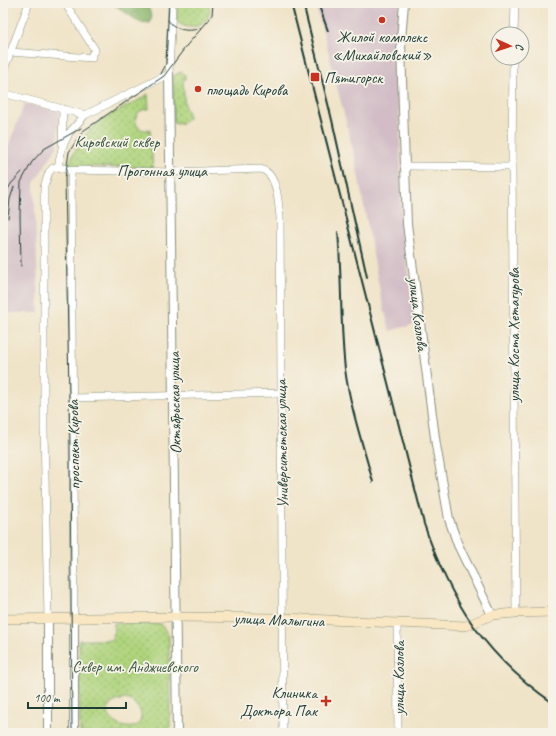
<svg xmlns="http://www.w3.org/2000/svg" width="556" height="736" font-family="Caveat,sans-serif">
<style>
.industrial{fill:#d2bdc6}
.grass{fill:url(#grass-dots);stroke:#678858;fill-rule:evenodd}
.forest{fill:url(#forest-crowns);stroke:#557a50}
.lines{fill:none;stroke-linecap:round;stroke-linejoin:round}
.minor-casing{stroke:#88907e;stroke-width:8}
.tertiary-casing{stroke:#88907e;stroke-width:10}
.secondary-casing{stroke:#88907e;stroke-width:10}
.minor{stroke:#fff;stroke-width:7}
.tertiary{stroke:#fff;stroke-width:8}
.secondary{stroke:#f9e7c3;stroke-width:9}
.tram{stroke:#1f3d34;stroke-width:1}
.rail{stroke:#1f3d34;stroke-width:2}
.poi-dot{fill:#c8321e;stroke:#f7f3e8;stroke-width:1.5}
.labels{text-anchor:middle;stroke-width:3.5;stroke-linejoin:round;paint-order:stroke}
.poi-label{font-size:16px;fill:#1f3d34;stroke:#f7f3e8;text-anchor:start}
.park-label{font-size:16px;fill:#3c5b43;stroke:#f7f3e8}
.street-label{font-size:16px;fill:#1f3d34;stroke:#f7f3e8}
</style>
<defs>
<pattern id="grass-dots" width="8" height="8" patternUnits="userSpaceOnUse"><rect width="8" height="8" fill="#afd47d"/><path d="M2 2h.1M6 6h.1" fill="none" stroke="#8ead67" stroke-width="1.8" stroke-linecap="round"/></pattern>
<pattern id="forest-crowns" width="20" height="18" patternUnits="userSpaceOnUse"><rect width="20" height="18" fill="#8bb66c"/><path d="M2 6a3 3 0 1 1 6 0M12 15a3 3 0 1 1 6 0" fill="none" stroke="#71955a"/></pattern>
</defs>
<rect width="100%" height="100%" fill="#f7f3e8"/>
<filter id="ink" filterUnits="userSpaceOnUse"><feTurbulence type="fractalNoise" baseFrequency=".025" numOctaves="2"/><feDisplacementMap in="SourceGraphic" scale="8" xChannelSelector="R" yChannelSelector="G"/><feConvolveMatrix kernelMatrix="1 2 1 2 8 2 1 2 1" color-interpolation-filters="sRGB"/></filter>
<filter id="wash" filterUnits="userSpaceOnUse"><feTurbulence type="fractalNoise" baseFrequency=".012" numOctaves="4" result="noise"/><feDisplacementMap in="SourceGraphic" scale="16" xChannelSelector="R" yChannelSelector="G"/><feGaussianBlur stdDeviation="0.9" result="paint"/><feColorMatrix in="noise" values="0 0 0 0 0 0 0 0 0 0 0 0 0 0 0 0 0 1.4 0 .05"/><feComposite in="paint" operator="in"/></filter>
<g filter="url(#wash)">
<rect width="100%" height="100%" fill="#f0e4c8"/>
<!-- industrial -->
<path class="industrial" d="M 315,3 L 400,3 L 398,39 L 402,224 L 416,324 L 390,331 L 381,297 L 355,158 L 326,43 Z
M 25,103 L 60,111 L 57,147 L 34,183 L 39,313 L 3,313 L 3,167 L 9,144 Z"/>
<!-- grass -->
<path class="grass" d="M 177,3 L 209,3 C 214,24 192,34 177,22 Z
M 181,72 L 185,75 L 185,79 L 183,81 L 185,108 L 187,111 L 189,116 L 185,122 L 178,124 L 173,123 L 173,76 Z
M 148,94 L 149,109 C 131,108 131,133 150,130 L 153,168 L 71,166 L 69,164 C 82,132 94,124 123,108 C 132,104 140,100 148,94 Z
M 114,623 L 161,624 L 169,636 L 170,727 L 164,733 L 80,733 L 79,640 L 113,640 ZM 126,699 C 137,703 146,714 138,725 C 120,736 87,704 126,699 Z"/>
<!-- forest -->
<path class="forest" d="M 112,3 L 146,3 L 152,16 L 150,23 L 145,24 L 139,22 Z"/>
</g>
<g filter="url(#ink)">
<g class="lines">
<defs>
<path id="minor" d="M 514,34 L 515,3
M 10,52 L 92,58 L 92,54 L 95,50 L 65,3
M 513,58 L 512,167 L 516,613
M 3,72 L 29,3
M 3,93 L 85,115
M 62,148 L 69,133 L 85,115 L 169,74 L 172,3
M 404,166 L 512,167
M 58,167 L 62,148 L 63,109
M 71,170 L 171,172 L 261,169 C 278,174 278,202 280,217 L 283,733
M 72,398 L 280,393
M 48,618 L 44,429 L 44,187 L 49,172 L 53,168 L 58,167 L 71,170 L 74,618
M 397,623 L 398,733"/>
<path id="tertiary" d="M 404,3 L 401,40 L 402,79 L 407,224 L 436,445 L 449,519 L 458,545 L 492,615
M 169,74 L 177,733
M 74,618 L 74,733
M 48,733 L 48,618"/>
<path id="secondary" d="M 3,619 L 175,617 L 283,618 L 466,626 L 492,615 L 516,613 L 553,612"/>
</defs>
<!-- minor casing -->
<use href="#minor" class="minor-casing"/>
<!-- tertiary casing -->
<use href="#tertiary" class="tertiary-casing"/>
<!-- secondary casing -->
<use href="#secondary" class="secondary-casing"/>
<!-- minor -->
<use href="#minor" class="minor"/>
<!-- tertiary -->
<use href="#tertiary" class="tertiary"/>
<!-- secondary -->
<use href="#secondary" class="secondary"/>
<!-- tram -->
<path class="tram" d="M 168,20 C 175,31 191,33 202,27
M 161,74 L 166,64 L 169,3
M 3,198 L 11,184 L 22,172
M 8,218 L 10,199 L 14,187
M 21,266 L 20,215 L 21,182 L 32,162 L 44,149 L 81,128
M 72,733 L 70,445 L 65,178 L 69,152 L 83,131 L 164,76 L 187,45 L 208,21 L 212,15 L 213,3"/>
<!-- rail -->
<path class="rail" d="M 291,3 L 424,524 C 450,601 485,656 553,703
M 303,3 L 332,120 L 367,277
M 318,3 L 328,31
M 338,232 C 342,278 340,324 345,369 C 350,407 363,445 373,482"/>
</g>
</g>
<!-- markers -->
<g class="poi-dot">
<circle cx="382" cy="20" r="4"/>
<rect x="310" y="72" width="10" height="10" rx="2"/>
<circle cx="198" cy="89" r="4"/>
<path d="M324 695h4v4h4v4h-4v4h-4v-4h-4v-4h4z"/>
</g>
<g class="labels">
<!-- poi labels -->
<g class="poi-label">
<text x="382" y="42" text-anchor="middle">Жилой комплекс<tspan x="382" dy="18">«Михайловский»</tspan></text>
<text x="324" y="83">Пятигорск</text>
<text x="206" y="95">площадь Кирова</text>
<text x="317" y="698" text-anchor="end">Клиника<tspan x="317" dy="18">Доктора Пак</tspan></text>
</g>
<!-- park labels -->
<g class="park-label">
<text x="117" y="147">Кировский сквер</text>
<text x="135" y="672">Сквер им. Анджиевского</text>
</g>
<!-- street labels -->
<g class="street-label">
<text x="162" y="176">Прогонная улица</text>
<text transform="translate(419 314) rotate(83)" y="6">улица Козлова</text>
<text transform="translate(513 335) rotate(-90)" y="6">улица Коста Хетагурова</text>
<text transform="translate(174 403) rotate(-91)" y="6">Октябрьская улица</text>
<text transform="translate(281 444) rotate(-91)" y="6">Университетская улица</text>
<text transform="translate(73 445) rotate(-91)" y="6">проспект Кирова</text>
<text transform="translate(279 619) rotate(2)" y="6">улица Малыгина</text>
<text transform="translate(398 678) rotate(-90)" y="6">улица Козлова</text>
</g>
</g>
<!-- margin -->
<rect width="556" height="736" fill="none" stroke="#f7f3e8" stroke-width="16"/>
<!-- north arrow -->
<g transform="translate(510 46) rotate(93)"><circle r="19" fill="#f7f3e8" stroke="#a1aaa0"/>
<path d="M0-3L7 15L0 10L-7 15Z" fill="#c8321e"/>
<text y="-6" font-size="11" font-weight="bold" text-anchor="middle" fill="#1f3d34">С</text>
</g>
<!-- scale -->
<path d="M28 702v6h98v-6" fill="none" stroke="#1f3d34" stroke-width="2"/>
<text x="34" y="702" font-size="12" fill="#1f3d34" stroke="#f7f3e8" stroke-width="3" paint-order="stroke">100 m</text>
</svg>
